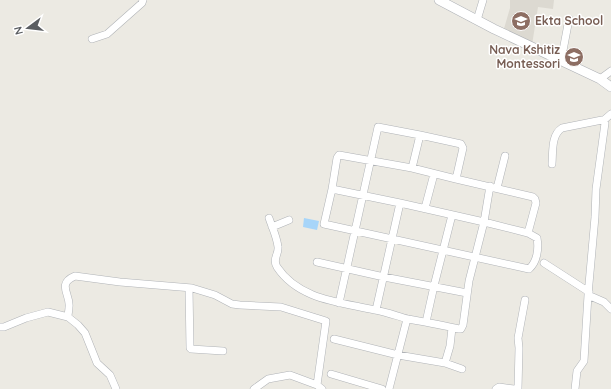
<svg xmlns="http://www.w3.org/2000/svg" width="611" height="389" font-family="Quicksand,sans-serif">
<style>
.education{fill:#dcd9d1}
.water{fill:#a7d5f9}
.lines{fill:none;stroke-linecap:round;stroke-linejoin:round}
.street-casing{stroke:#b0b3b7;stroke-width:8}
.secondary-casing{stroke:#afb2b7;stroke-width:10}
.street{stroke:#fff;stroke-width:7}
.secondary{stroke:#fff;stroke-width:9}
.labels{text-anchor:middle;stroke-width:3;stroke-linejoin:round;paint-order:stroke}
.education-label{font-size:12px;font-weight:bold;fill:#785e54;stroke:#fff;text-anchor:start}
</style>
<rect width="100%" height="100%" fill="#eceae3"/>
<!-- education -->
<path class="education" d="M 510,0 L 554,0 L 553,9 L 538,7 L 532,45 L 503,32 L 510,8 Z"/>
<!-- water -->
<path class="water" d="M 304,218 L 319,221 L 317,230 L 303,227 Z"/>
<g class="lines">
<defs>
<path id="street" d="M 477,20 L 483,0
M 92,39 L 107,34 L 142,3 L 143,0
M 561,61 L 569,19
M 600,79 L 611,71
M 604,120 L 605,123 L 596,189 L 595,217 L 588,295 L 604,302 L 611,309
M 552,164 C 553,152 551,135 562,128 L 602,120 L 604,120 L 611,114
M 412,168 L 420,135
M 456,179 L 412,168 L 339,155 L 337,158 L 332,189 L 324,224 L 529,269 C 537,262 539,249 537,238 L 528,233
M 497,188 L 505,156
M 332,189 L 400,203 L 376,310
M 400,203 L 484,222 L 490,186
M 425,208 L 434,174
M 269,218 C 272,227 277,237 278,247 C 279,254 272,259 277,267 C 299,300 340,302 375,310 C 386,312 397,316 408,319 C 425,322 442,325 459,329 L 461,329 L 463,325 L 469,281 L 484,222 L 528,233 L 536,203 L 535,199 L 533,197 L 456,179 L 463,148 L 461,144 L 420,135 L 378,127 L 339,303
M 272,227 L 289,220
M 317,262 L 384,277 L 467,293
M 544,263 L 589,292
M 189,288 L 190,348 L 191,349 L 223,351
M 426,322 L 434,286 L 452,215
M 0,327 L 4,327 L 26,318 L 48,312 L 68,317
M 334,339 L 398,355 L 445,363 L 462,369
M 445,363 L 450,346 L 452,328
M 331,374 L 382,389
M 116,389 L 110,375 L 97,363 L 85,333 L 78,325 L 68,317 C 68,313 69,311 69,307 C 71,295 56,284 75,276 L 120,282 L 192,288 L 215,295 L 232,304 L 240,305 L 281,307 L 326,321 L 317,385 L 322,389
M 254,389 L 268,379 L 290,375 L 317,385
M 389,389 L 407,319
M 496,389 L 499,387 L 514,389
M 518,389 L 519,348 L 518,338 L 525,300
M 575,389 L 577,371 L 584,361 L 588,295"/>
<path id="secondary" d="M 439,0 L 494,29 L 600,79 L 611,87"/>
</defs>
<!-- street casing -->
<use href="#street" class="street-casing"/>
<!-- secondary casing -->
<use href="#secondary" class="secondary-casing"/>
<!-- street -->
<use href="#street" class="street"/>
<!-- secondary -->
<use href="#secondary" class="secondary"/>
</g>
<!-- icons -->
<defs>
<symbol id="school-disc" viewBox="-11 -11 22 22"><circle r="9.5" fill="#8d6e63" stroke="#fff"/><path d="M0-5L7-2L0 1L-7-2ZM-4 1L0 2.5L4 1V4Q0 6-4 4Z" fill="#fff"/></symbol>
</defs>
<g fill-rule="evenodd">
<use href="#school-disc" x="510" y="10" width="22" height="22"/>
<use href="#school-disc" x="563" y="46" width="22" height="22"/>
</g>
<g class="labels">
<!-- education labels -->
<g class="education-label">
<text x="535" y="25">Ekta School</text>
<text x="560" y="54" text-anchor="end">Nava Kshitiz<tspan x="560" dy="14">Montessori</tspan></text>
</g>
</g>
<!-- north arrow -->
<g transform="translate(28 28) rotate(255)" stroke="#ffffff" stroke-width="3" paint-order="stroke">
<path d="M0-3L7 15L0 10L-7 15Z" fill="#5b5e62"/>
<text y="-6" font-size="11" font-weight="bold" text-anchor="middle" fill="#5b5e62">N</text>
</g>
</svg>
